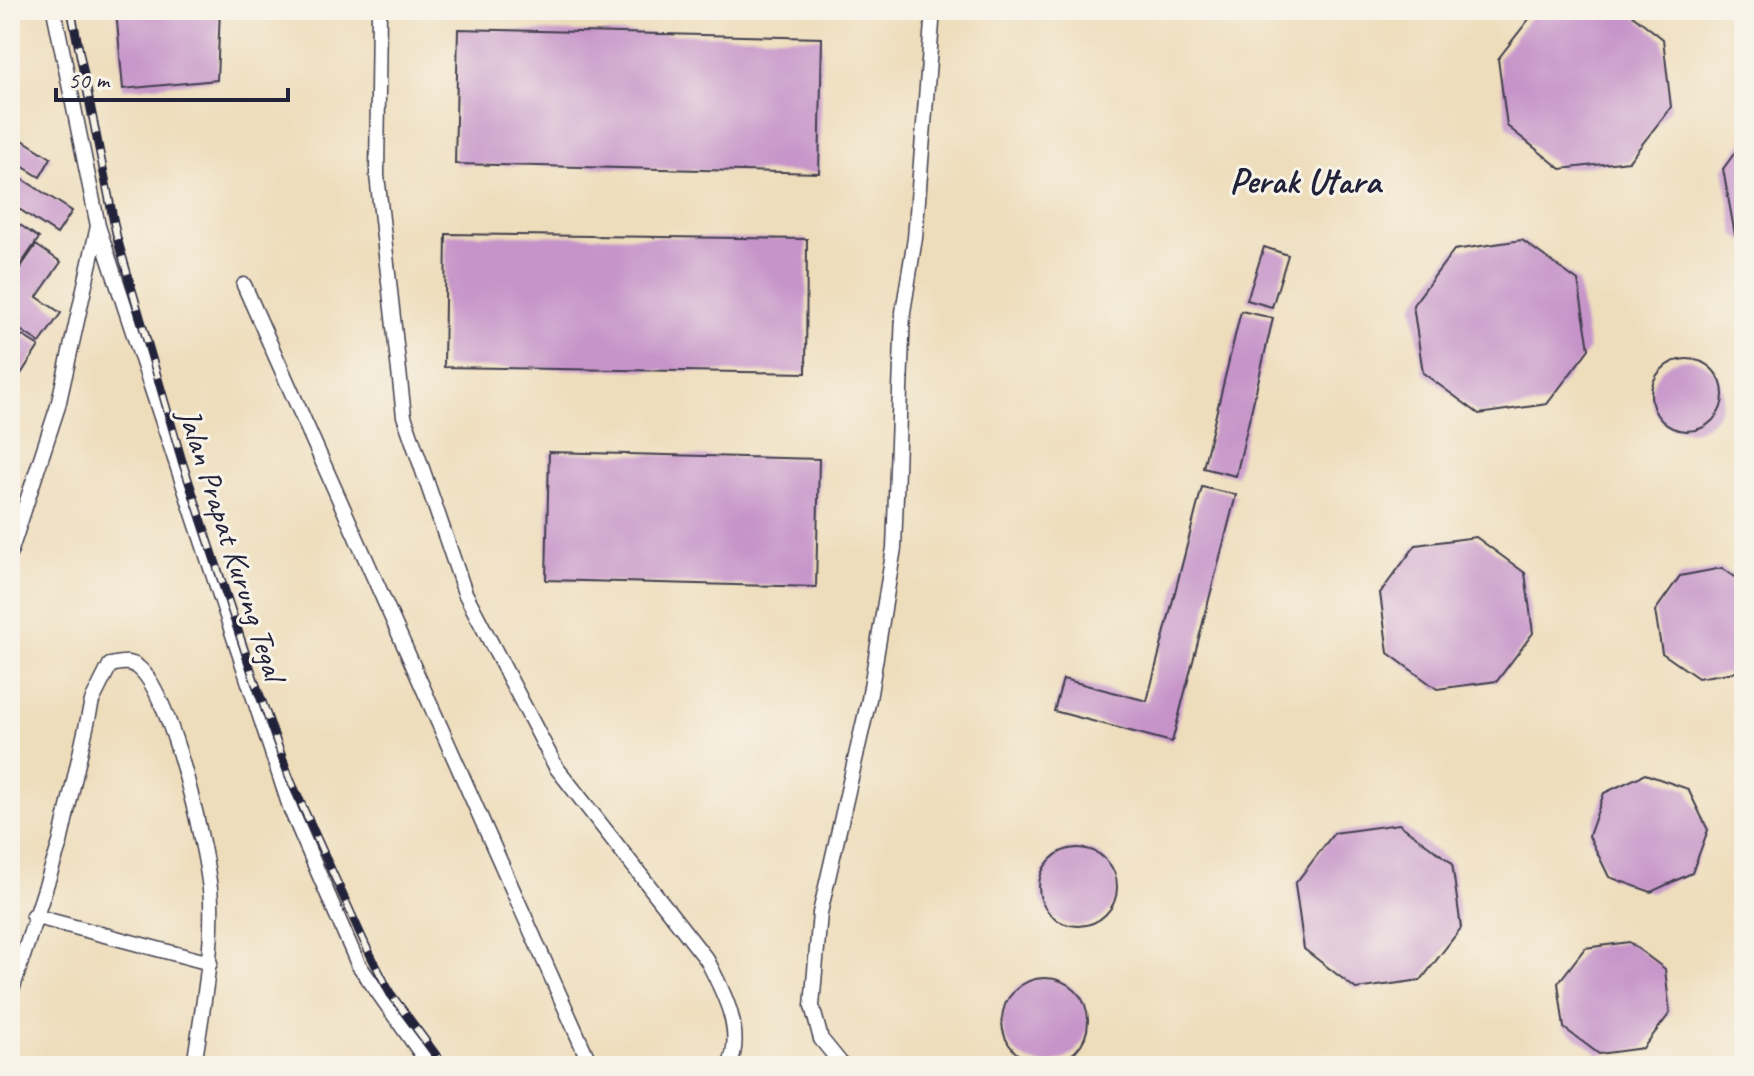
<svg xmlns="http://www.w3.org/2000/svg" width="1754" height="1076" font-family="Caveat,sans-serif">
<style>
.building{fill:#c694c9}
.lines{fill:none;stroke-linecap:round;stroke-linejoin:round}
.service-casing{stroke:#413e4e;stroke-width:17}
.service{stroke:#fff;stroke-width:14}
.rail-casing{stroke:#22223b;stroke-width:9}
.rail{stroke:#f7f3e8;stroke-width:6;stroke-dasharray:18;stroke-linecap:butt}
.labels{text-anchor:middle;stroke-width:6;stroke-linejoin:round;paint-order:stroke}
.street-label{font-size:32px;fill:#22223b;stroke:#f7f3e8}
.quarter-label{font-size:36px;font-weight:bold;fill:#22223b;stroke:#f7f3e8}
</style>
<rect width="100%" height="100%" fill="#f7f3e8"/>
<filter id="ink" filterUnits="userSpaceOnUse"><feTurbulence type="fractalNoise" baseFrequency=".0125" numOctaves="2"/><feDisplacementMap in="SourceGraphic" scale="16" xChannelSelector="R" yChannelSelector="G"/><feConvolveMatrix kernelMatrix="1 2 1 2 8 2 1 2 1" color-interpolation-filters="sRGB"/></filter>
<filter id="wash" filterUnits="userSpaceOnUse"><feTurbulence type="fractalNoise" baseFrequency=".006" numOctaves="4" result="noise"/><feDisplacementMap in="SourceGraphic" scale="32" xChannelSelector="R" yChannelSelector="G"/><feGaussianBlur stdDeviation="1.8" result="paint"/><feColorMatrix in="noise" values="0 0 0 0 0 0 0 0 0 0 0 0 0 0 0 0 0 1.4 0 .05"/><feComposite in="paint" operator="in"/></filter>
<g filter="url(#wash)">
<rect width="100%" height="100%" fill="#edb"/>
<g id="blocks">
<!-- building -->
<path class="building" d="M 116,10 L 220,10 L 217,80 L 123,89 Z
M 1536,10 L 1626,10 L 1663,39 L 1671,107 L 1629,161 L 1561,169 L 1507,126 L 1498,59 Z
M 458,29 L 822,38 L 819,173 L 455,164 Z
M 18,137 L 51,158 L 40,177 L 10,159 L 10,150 Z
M 1744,140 L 1744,242 L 1735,235 L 1723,169 Z
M 10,171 L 72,211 L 57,234 L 10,203 Z
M 10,218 L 39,238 L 17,270 L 10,266 Z
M 446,234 L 807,239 L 806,373 L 444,367 Z
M 1522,240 L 1578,281 L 1589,349 L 1547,404 L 1479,414 L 1423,373 L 1413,305 L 1454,250 Z
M 36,245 L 61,262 L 37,297 L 61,313 L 40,343 L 10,323 L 10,283 Z
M 1264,247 L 1288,255 L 1272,307 L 1247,300 Z
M 1241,311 L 1273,318 L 1236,476 L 1203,468 Z
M 10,328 L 39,346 L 10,391 Z
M1651 395a36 36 0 1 1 72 0a36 36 0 1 1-72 0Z
M 549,452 L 819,459 L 816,587 L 546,580 Z
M 1202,487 L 1236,495 L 1172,742 L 1054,711 L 1063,679 L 1147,701 Z
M 1476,537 L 1525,573 L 1533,633 L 1497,681 L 1437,689 L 1388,653 L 1380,593 L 1416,545 Z
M 1722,568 L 1744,583 L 1744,666 L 1741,671 L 1698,678 L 1662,653 L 1655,611 L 1680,576 Z
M 1645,774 L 1688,789 L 1708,830 L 1692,873 L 1651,892 L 1609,877 L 1589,836 L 1604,793 Z
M 1399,824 L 1452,863 L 1461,928 L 1421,980 L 1356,989 L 1304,949 L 1295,884 L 1334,833 Z
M1039 887a39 39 0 1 1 78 0a39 39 0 1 1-78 0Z
M 1629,942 L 1665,969 L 1670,1013 L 1643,1048 L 1599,1054 L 1564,1028 L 1558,983 L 1585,948 Z
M1002 1021a43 43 0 1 1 86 0a43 43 0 1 1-86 0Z"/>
</g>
</g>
<g filter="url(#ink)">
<use href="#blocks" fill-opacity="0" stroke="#413e4e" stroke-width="2"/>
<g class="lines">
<defs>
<path id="service" d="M 54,10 L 98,226 L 291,810 L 358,964 L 430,1066
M 379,10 L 377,175 L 404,416 L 465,593 L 556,767 L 707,960 C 723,991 745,1032 729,1066
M 244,285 L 591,1066
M 10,553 L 58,406 L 98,226
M 33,916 L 210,963
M 10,996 L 60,843 L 92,701 L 110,665 C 121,663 130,660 139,668 C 172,695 209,857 211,901 C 213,956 202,1011 194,1066
M 843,1066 L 821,1039 L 812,1006 L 820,913 L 869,699 L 894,548 L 903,312 L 915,238 L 933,10"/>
</defs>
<!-- service casing -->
<use href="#service" class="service-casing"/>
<!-- service -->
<use href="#service" class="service"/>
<defs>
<path id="rail" d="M 71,10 L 117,238 L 182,461 L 255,682 L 290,779 L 366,946 L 390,993 L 444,1066"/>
</defs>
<!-- rail casing -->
<use href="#rail" class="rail-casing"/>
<!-- rail -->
<use href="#rail" class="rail"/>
</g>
</g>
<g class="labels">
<!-- street labels -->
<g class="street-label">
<text transform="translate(232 544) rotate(72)" y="11">Jalan Prapat Kurung Tegal</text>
</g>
<!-- quarter labels -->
<g class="quarter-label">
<text x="1305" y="193">Perak Utara</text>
</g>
</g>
<!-- margin -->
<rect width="1754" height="1076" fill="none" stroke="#f7f3e8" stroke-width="40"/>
<!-- scale -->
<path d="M56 88v12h232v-12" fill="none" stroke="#22223b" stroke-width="4"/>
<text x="68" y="88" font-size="24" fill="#22223b" stroke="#f7f3e8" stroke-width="6" paint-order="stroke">50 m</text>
</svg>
